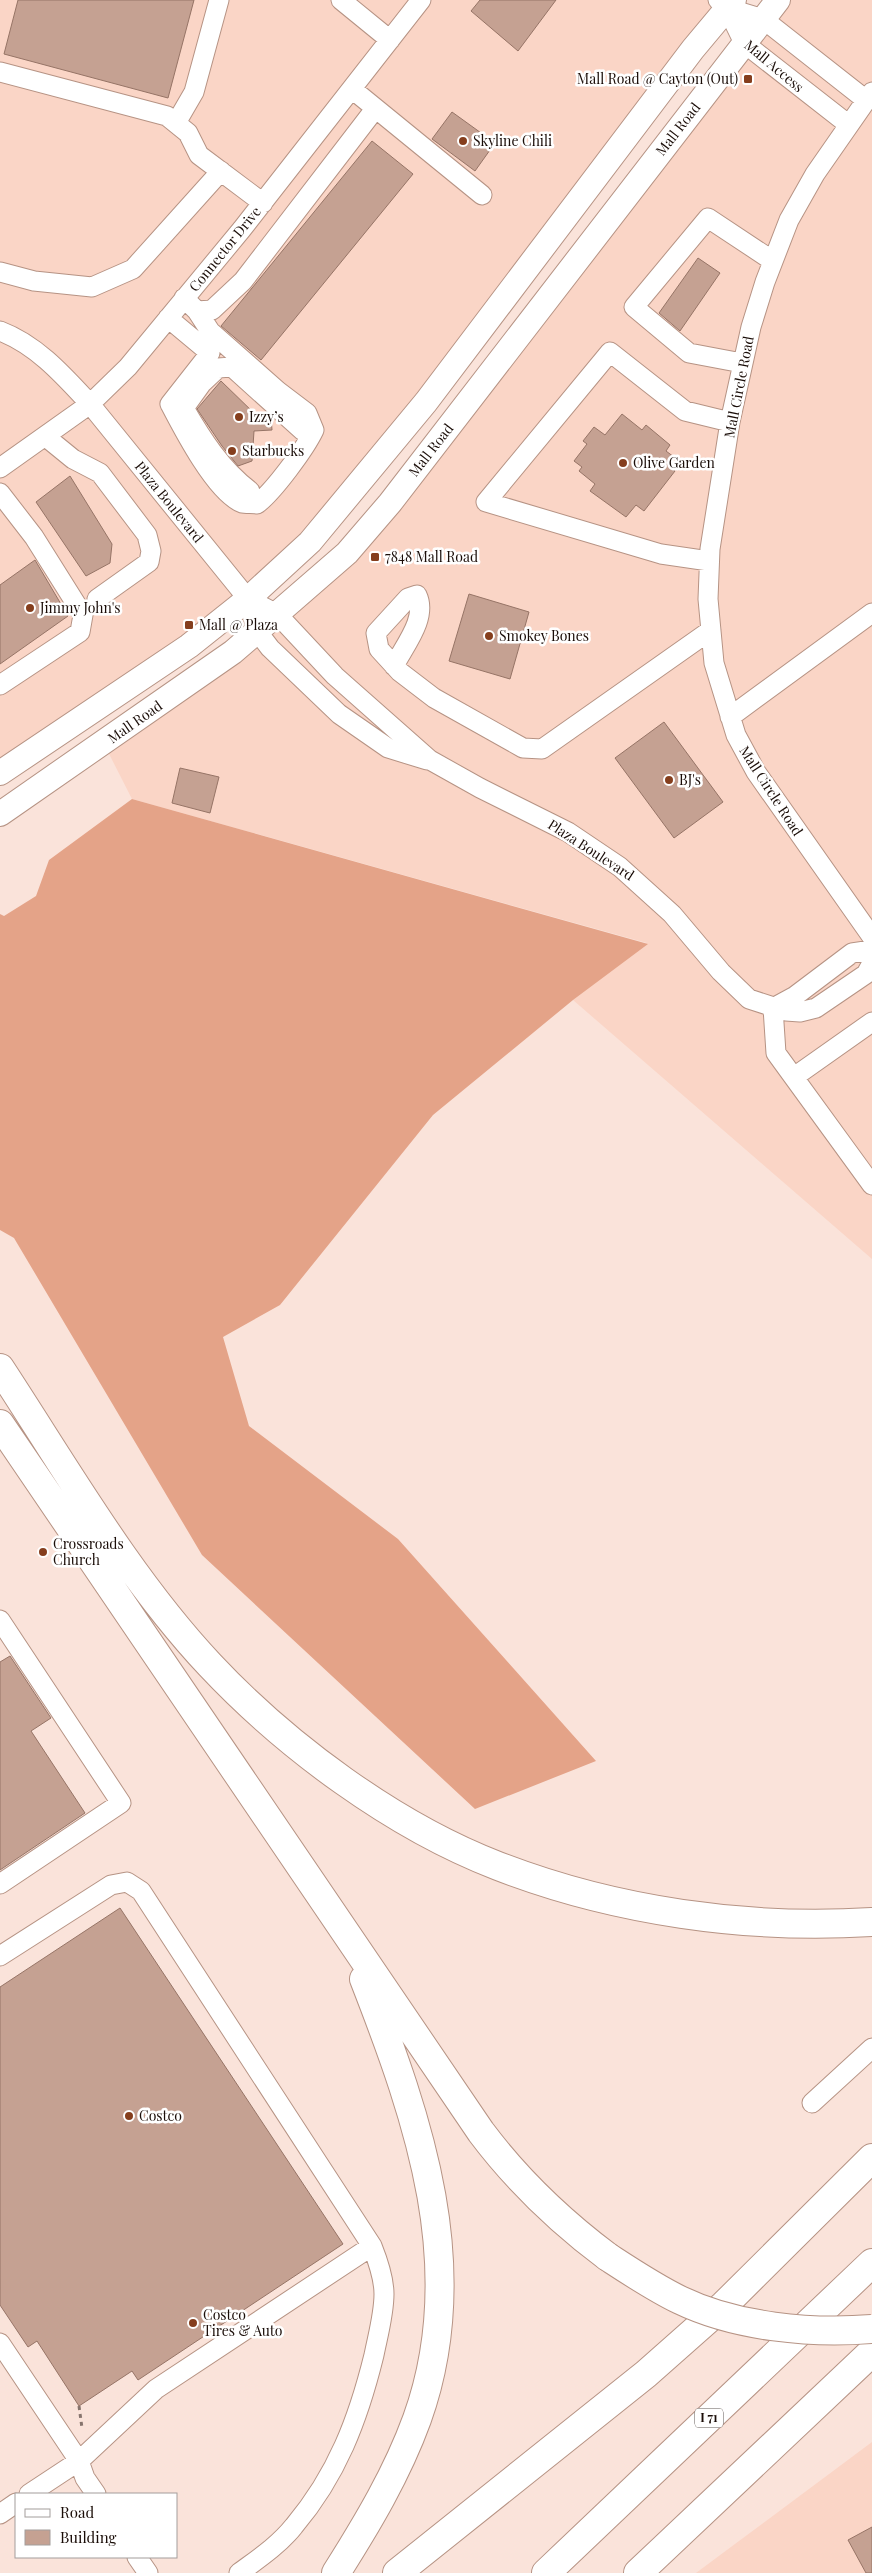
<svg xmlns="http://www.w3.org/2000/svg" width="872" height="2573" font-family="'Playfair Display',serif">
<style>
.built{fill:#fad5c6}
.forest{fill:#e4a388}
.building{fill:#c5a192;stroke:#967466}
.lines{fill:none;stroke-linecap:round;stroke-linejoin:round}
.minor-casing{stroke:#b69384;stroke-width:21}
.major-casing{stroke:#b69384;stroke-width:26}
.highway-casing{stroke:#b69384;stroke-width:30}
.path{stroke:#86746d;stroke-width:3;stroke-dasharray:4 4;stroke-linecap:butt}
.minor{stroke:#fff;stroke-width:19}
.major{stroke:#fff;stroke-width:24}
.highway{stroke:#fff;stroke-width:28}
.highway-bridge-casing{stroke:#b69384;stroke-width:30;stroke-linecap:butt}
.highway-bridge{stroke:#fff;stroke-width:28}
.poi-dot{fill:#853e1d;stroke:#fff;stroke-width:2}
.labels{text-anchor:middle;stroke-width:5;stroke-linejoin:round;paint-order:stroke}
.shield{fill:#fff;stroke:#5f5652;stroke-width:1}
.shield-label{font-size:12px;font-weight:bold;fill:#1a0d08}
.street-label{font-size:14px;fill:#1a0d08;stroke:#fff}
.poi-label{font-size:14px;fill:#1a0d08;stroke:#fff;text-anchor:start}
</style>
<rect width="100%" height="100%" fill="#fae3da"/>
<!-- built -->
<path class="built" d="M 0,0 L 734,0 L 310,542 L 0,773 Z
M 778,0 L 872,0 L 872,1259 L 573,1000 L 647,943 L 132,799 L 104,744 L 347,553 Z
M 872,2442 L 872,2573 L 696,2573 Z"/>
<!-- forest -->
<path class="forest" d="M 132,799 L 648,944 L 573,1000 L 433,1115 L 280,1305 L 223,1337 L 249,1426 L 398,1539 L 596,1761 L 475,1809 L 202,1555 L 14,1238 L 0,1230 L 0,914 L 4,916 L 36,896 L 49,860 Z"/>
<!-- building -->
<path class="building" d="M 18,0 L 194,0 L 168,98 L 4,54 Z
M 480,0 L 556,0 L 518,51 L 471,11 Z
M 452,112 L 495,143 L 475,171 L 432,139 Z
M 372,141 L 413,174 L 261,360 L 221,326 Z
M 698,258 L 720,273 L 680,331 L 659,313 Z
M 221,381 L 256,415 L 266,413 L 271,417 L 272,430 L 254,431 L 252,461 L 238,466 L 222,446 L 197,409 Z
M 622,414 L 642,430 L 646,425 L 670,445 L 666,451 L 674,457 L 667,465 L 675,471 L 644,511 L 636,505 L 626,517 L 590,491 L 595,484 L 579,471 L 582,467 L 574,461 L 587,444 L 583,441 L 594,427 L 605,435 Z
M 70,476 L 112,544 L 110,563 L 86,576 L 36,502 Z
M 35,560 L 68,616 L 0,664 L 0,585 Z
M 469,594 L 529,612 L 510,679 L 449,661 Z
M 664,722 L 723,802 L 674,838 L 615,758 Z
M 180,768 L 219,777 L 210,813 L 172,803 Z
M 10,1656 L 51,1718 L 31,1731 L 85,1813 L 0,1870 L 0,1662 Z
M 120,1908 L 343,2244 L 138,2380 L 132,2371 L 79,2406 L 37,2341 L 28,2347 L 0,2305 L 0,1987 Z
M 872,2527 L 872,2573 L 866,2573 L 848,2540 Z"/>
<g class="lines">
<defs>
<path id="minor" d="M 341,0 L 390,40
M 718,0 L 727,8 L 763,19 L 866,100
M 727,8 L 744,43 L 849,125
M 0,72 L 167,116 L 188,133 L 199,155 L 263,203
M 352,89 L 482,195
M 872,92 L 815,174 L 789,220 L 765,282 L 751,327 L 730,422 L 710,549 L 708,599 L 714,663 L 736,735 L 756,772 L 872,937
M 176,123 L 194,92 L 219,0
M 0,272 L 34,281 L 92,287 L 133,269 L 221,171
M 197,311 L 212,310 L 243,281 L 375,109
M 168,318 L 210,353 L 170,404 C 183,429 216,493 242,503 C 246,504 253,503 257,504 C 273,492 305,449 314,430 L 307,413 L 278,391 L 210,331 L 197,311 L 184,298
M 0,331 C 37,345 64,376 90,404 L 248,599 L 257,631 L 270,648 L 339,714 L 388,748 L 427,760
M 742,363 L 689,353 L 634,307 L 708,218 L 773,261
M 46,437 L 73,459 L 100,473 L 147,535 L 151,551 L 149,562 L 97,599
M 0,468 L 90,404 L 128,367 L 242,229 L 421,0
M 250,491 C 221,469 202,439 184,408 L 202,383 L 218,368 L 232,367 L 303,431
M 0,493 L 34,537 L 83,615 L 80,632 L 0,685
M 709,561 L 661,554 L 486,502 L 610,352 L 685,411 L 730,422
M 248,599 L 277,614 L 335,676 L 430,760 L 480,788 L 568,832 L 620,867 L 672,914 L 721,972 L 749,999 L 786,1011 L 800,1012 L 816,1008 L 866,974 L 872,963
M 394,666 C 404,646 428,618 417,595 L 408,598 L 376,633 L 379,649 L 400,672 L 434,698 L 523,748 L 542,749 L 711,630
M 730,717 L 872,613
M 773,1008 L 776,1053 L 872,1185
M 773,1008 L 795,996 L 852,953 L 872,950
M 794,1077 L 872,1022
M 0,1620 L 121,1803 L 0,1884
M 0,1956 L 111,1885 L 127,1882 L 141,1891 L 372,2246 C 378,2261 384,2278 384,2294 C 384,2314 378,2335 374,2355 C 358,2420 337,2475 294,2526 C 279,2545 258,2559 239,2573
M 812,2103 L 872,2048
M 0,2343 L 79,2461 L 85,2478 L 96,2494
M 29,2494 L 79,2461 L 156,2389 L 372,2246
M 0,2514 L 16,2503
M 137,2557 L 148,2573"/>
<path id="major" d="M 0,773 L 189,646 L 248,599 L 310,542 L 426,402 L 693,49 L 734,0
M 0,814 L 233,652 L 347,553 L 390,503 L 778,0"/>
<path id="highway" d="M 0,1368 C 65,1467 129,1579 210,1665 C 286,1746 394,1826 498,1866 C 614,1911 747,1930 872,1922
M 0,1424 L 481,2132 C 517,2180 560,2221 608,2257
M 336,2573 C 367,2524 397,2474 417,2419 C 471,2269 419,2120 364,1979
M 397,2573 L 646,2374 L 724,2305 L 872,2158
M 546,2573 L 872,2263
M 638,2573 L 872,2352"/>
</defs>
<!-- minor casing -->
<use href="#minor" class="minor-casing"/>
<!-- major casing -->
<use href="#major" class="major-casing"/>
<!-- highway casing -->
<use href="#highway" class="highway-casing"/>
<!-- path -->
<path class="path" d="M 79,2406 L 82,2428"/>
<!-- minor -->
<use href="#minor" class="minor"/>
<!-- major -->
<use href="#major" class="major"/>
<!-- highway -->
<use href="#highway" class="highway"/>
<defs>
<path id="highway-bridge" d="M 608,2257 C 631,2272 655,2288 680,2300 C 736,2327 811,2334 872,2329"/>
</defs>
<!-- highway-bridge casing -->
<use href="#highway-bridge" class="highway-bridge-casing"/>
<!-- highway-bridge -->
<use href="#highway-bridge" class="highway-bridge"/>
</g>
<!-- markers -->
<g class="poi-dot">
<rect x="743" y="74" width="10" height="10" rx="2.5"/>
<circle cx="463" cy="141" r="5"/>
<circle cx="239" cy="417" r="5"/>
<circle cx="232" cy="451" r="5"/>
<circle cx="623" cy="463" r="5"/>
<rect x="370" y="552" width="10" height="10" rx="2.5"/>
<circle cx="30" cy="608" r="5"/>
<rect x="184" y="620" width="10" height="10" rx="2.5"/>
<circle cx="489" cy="636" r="5"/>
<circle cx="669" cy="780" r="5"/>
<circle cx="43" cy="1552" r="5"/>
<circle cx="129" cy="2116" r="5"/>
<circle cx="193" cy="2323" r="5"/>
</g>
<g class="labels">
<!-- shield labels -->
<rect class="shield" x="695" y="2408.5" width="28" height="19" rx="4"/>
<g class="shield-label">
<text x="709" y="2422">I 71</text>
</g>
<!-- street labels -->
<g class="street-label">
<text transform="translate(774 66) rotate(40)" y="5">Mall Access</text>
<text transform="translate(678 129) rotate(-52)" y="5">Mall Road</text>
<text transform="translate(225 249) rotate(-51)" y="5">Connector Drive</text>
<text transform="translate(739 387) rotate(-79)" y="5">Mall Circle Road</text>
<text transform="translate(431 450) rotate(-52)" y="5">Mall Road</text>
<text transform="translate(169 502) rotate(51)" y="5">Plaza Boulevard</text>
<text transform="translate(135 722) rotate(-35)" y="5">Mall Road</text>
<text transform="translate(771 791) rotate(57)" y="5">Mall Circle Road</text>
<text transform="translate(591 850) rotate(33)" y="5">Plaza Boulevard</text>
</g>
<!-- poi labels -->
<g class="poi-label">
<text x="738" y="84" text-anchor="end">Mall Road @ Cayton (Out)</text>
<text x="473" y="146">Skyline Chili</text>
<text x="249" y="422">Izzy’s</text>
<text x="242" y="456">Starbucks</text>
<text x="633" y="468">Olive Garden</text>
<text x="385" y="562">7848 Mall Road</text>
<text x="40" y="613">Jimmy John's</text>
<text x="199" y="630">Mall @ Plaza</text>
<text x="499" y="641">Smokey Bones</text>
<text x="679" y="785">BJ's</text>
<text x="53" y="1549">Crossroads<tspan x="53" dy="16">Church</tspan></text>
<text x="139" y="2121">Costco</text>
<text x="203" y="2320">Costco<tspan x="203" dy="16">Tires &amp; Auto</tspan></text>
</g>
</g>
<!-- legend -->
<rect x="15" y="2493" width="162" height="65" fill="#ffffff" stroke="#a39e9c"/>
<rect x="25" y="2509" width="25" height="8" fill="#ffffff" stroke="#a39e9c"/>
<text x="60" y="2518" font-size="15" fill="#1a0d08">Road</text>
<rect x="25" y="2530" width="25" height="15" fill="#c5a192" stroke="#a39e9c"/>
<text x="60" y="2543" font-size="15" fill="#1a0d08">Building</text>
</svg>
